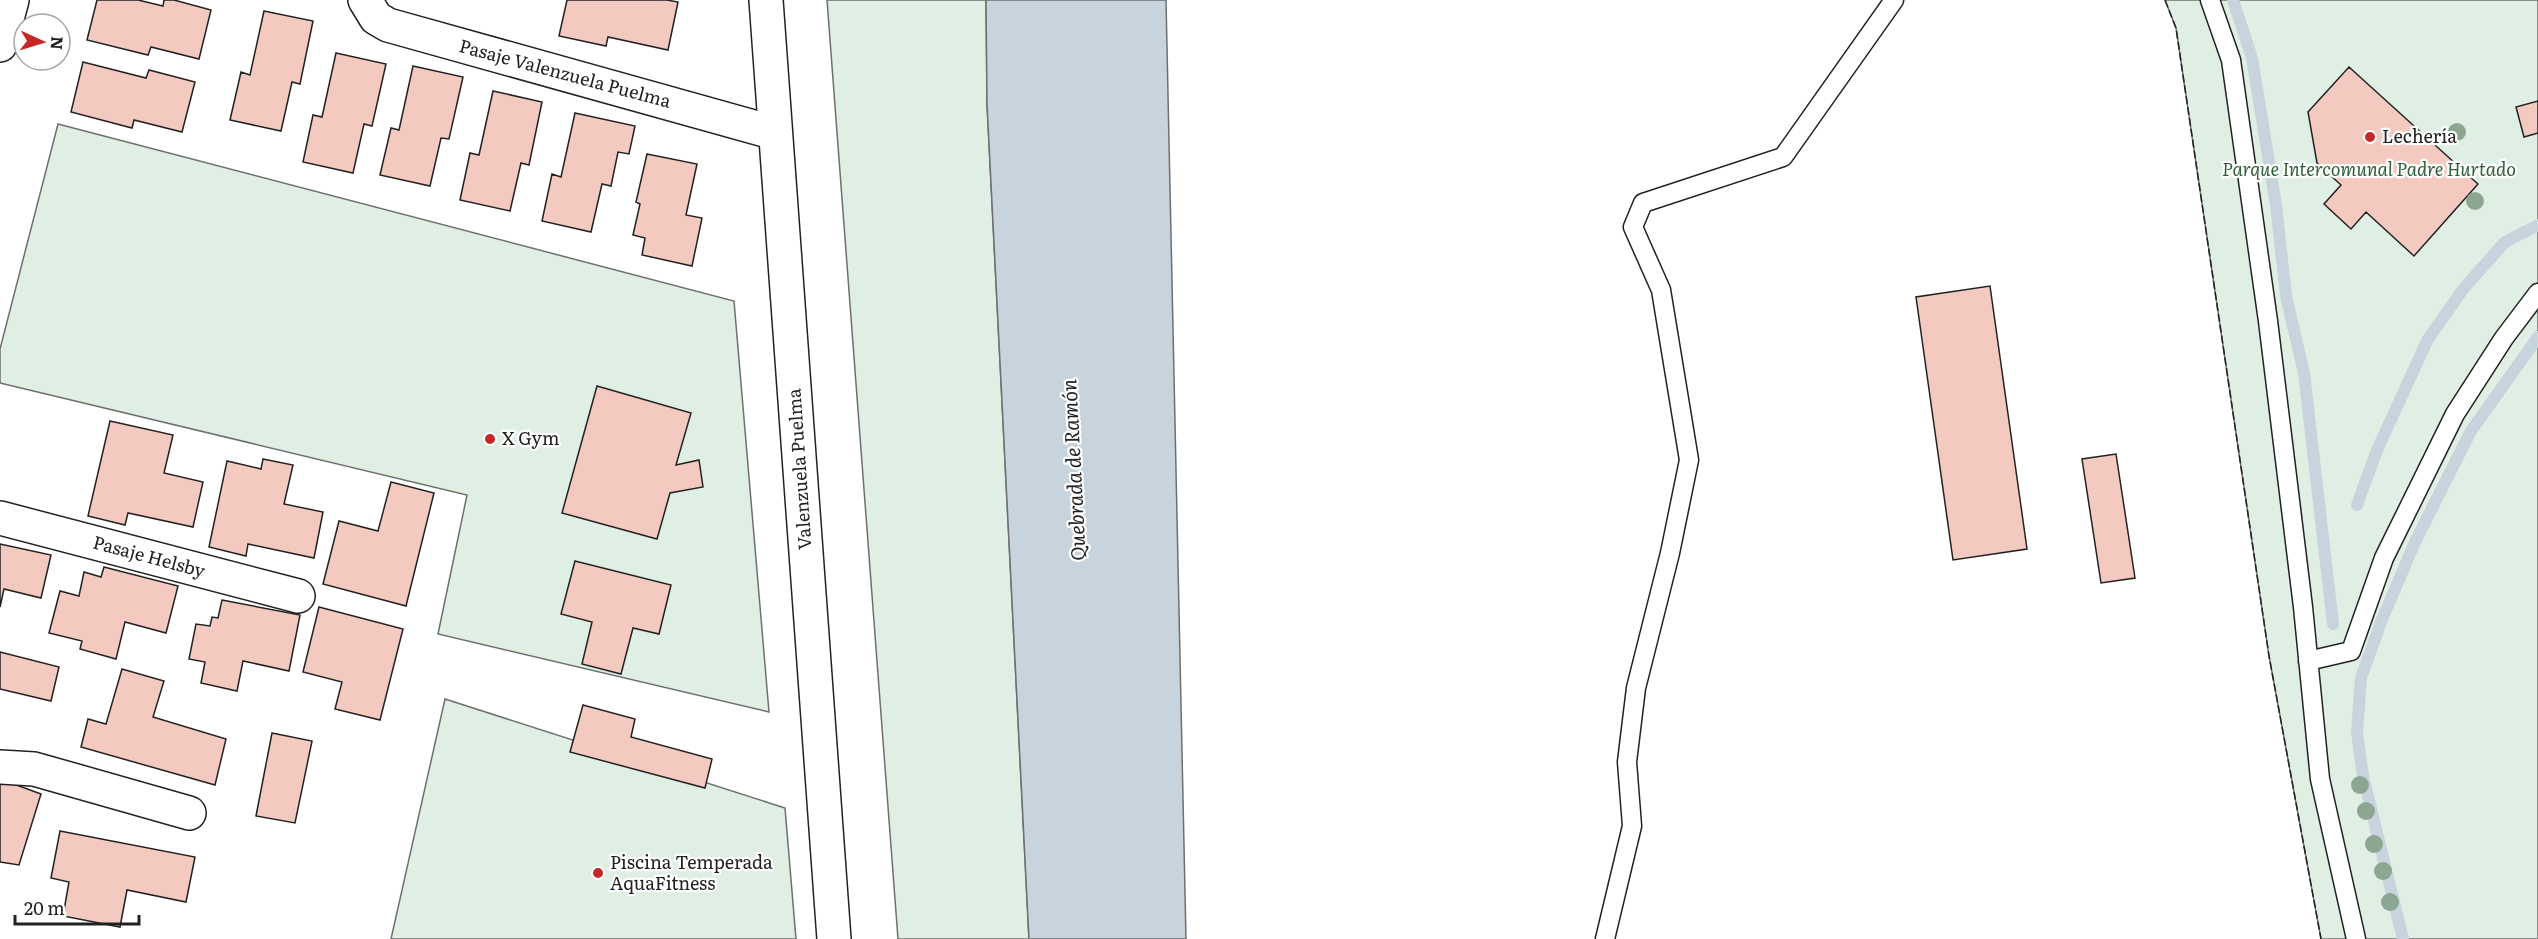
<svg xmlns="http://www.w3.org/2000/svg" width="2538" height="939" font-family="Literata,serif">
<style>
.green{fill:#e0efe3;stroke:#6f6f6f;stroke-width:1.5}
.water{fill:#c7d3dd;stroke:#6f6f6f;stroke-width:1.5}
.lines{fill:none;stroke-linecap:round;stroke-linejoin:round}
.stream{stroke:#c7d3dd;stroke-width:12}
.building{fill:#f3c9c0;stroke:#222;stroke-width:1.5}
.lane-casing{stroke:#222;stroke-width:21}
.street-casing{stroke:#222;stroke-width:36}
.secondary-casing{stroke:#222;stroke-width:36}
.lane{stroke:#fff;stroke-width:18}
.street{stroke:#fff;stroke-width:33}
.secondary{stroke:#fff;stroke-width:33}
.fence{stroke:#222;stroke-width:1.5;stroke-dasharray:8 3;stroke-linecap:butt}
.tree{fill:#8da692}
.poi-dot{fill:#c62828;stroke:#fff;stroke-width:2}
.labels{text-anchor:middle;stroke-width:4.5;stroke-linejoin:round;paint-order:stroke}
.street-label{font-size:18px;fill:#222;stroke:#fff}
.poi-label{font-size:18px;fill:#222;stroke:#fff;text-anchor:start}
.park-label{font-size:18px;font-style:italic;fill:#2f5e38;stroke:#fff}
.water-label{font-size:20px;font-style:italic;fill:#222;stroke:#fff}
</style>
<rect width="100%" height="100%" fill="#fff"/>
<!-- green -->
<path class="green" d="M 827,0 L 986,0 L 987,104 L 1029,939 L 898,939 Z
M 2165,0 L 2538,0 L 2538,939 L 2321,939 L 2269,656 L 2176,28 Z
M 58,124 L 734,301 L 769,712 L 438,634 L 467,495 L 0,383 L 0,349 Z
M 445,699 L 785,808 L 796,939 L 391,939 Z"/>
<!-- water -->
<path class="water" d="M 986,0 L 1166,0 L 1186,939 L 1029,939 L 987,104 Z"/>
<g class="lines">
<!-- stream -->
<path class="stream" d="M 2233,0 L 2252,58 L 2276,205 L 2286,296 L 2304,373 L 2333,624
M 2357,505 L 2377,450 L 2428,339 L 2464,288 L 2505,242 L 2538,225
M 2403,939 L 2363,776 L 2357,732 L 2361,678 L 2381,622 L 2415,542 L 2471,431 L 2538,337"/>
</g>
<!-- building -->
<path class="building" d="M 97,0 L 138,0 L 163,6 L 164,0 L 174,0 L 211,10 L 199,59 L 151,47 L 148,55 L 87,40 Z
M 567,0 L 667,0 L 678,2 L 668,50 L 608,37 L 606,46 L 559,36 Z
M 264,11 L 313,21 L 300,84 L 292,82 L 281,131 L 230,120 L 241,72 L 250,75 Z
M 336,53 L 386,64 L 372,126 L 364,124 L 353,173 L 303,162 L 313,115 L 322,117 Z
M 83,62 L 146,78 L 149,70 L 195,82 L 182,132 L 134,120 L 132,128 L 71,112 Z
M 413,66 L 463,77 L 449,139 L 441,138 L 430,186 L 380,175 L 391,128 L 399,130 Z
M 2349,67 L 2478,184 L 2414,256 L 2366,212 L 2351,229 L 2324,204 L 2341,185 L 2317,163 L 2308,112 Z
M 493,91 L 542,102 L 529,165 L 521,163 L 510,211 L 460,200 L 470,153 L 479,155 Z
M 2538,101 L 2538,133 L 2524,137 L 2516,107 Z
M 575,113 L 635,126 L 629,154 L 618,152 L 611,186 L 602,184 L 591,232 L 542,221 L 552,174 L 561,177 Z
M 647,154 L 697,164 L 686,215 L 702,218 L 692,266 L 642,255 L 645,238 L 633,235 L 640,204 L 636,202 Z
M 1990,286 L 2027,549 L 1953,560 L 1916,297 Z
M 597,386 L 691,413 L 676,465 L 699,460 L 703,487 L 670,493 L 657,539 L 562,513 Z
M 110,421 L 173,435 L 164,473 L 203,482 L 193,527 L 128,513 L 125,525 L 88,516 Z
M 2116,454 L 2135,578 L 2101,583 L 2082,459 Z
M 263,459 L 293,465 L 284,504 L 323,512 L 314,558 L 248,544 L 246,556 L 209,547 L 227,461 L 261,469 Z
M 391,482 L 434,493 L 406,606 L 323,584 L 339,521 L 378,531 Z
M 0,544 L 51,555 L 41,598 L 4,589 L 0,607 Z
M 575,561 L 671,585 L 659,634 L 633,628 L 621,674 L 582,664 L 592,622 L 561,614 Z
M 104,567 L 178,586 L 166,633 L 125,622 L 116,659 L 80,649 L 82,641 L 49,633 L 60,591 L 79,596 L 84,572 L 101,577 Z
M 222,600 L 300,615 L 289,671 L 243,661 L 237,691 L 201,683 L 205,662 L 189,659 L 196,624 L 210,626 L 212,617 L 218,618 Z
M 319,607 L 403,629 L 380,720 L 335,709 L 342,682 L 303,672 Z
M 0,652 L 59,667 L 51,701 L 0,689 Z
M 122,669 L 164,681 L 153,717 L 226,739 L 215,785 L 81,747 L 88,719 L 106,724 Z
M 583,705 L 635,719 L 631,737 L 712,759 L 705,788 L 570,752 Z
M 272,733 L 312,741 L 295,823 L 256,816 Z
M 0,779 L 41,794 L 19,865 L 0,862 Z
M 60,831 L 195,857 L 186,902 L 127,890 L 120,927 L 63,916 L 69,882 L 51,878 Z"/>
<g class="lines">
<defs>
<path id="lane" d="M 2210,0 L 2231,60 L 2268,321 L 2303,607 L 2320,779 L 2356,939
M 2308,661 L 2351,651 L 2384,558 L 2455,414 L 2504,338 L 2538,293
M 1605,939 L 1632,826 L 1627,762 L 1636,688 L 1670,553 L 1689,460 L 1661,290 L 1633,227 L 1643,203 L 1783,157 L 1894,0"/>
<path id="street" d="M 365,0 L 376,18 L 388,25 L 775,133
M 0,45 L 12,0
M 0,518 L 298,596
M 0,767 L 34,769 L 189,813"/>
<path id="secondary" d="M 766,0 L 834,939"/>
</defs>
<!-- lane casing -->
<use href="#lane" class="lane-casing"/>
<!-- street casing -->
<use href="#street" class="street-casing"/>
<!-- secondary casing -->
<use href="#secondary" class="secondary-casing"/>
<!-- lane -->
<use href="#lane" class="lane"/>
<!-- street -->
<use href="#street" class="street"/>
<!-- secondary -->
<use href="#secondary" class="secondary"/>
<!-- fence -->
<path class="fence" d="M 2165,0 L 2176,28 L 2269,656 L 2321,939"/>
</g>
<!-- trees -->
<g class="tree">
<circle cx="2457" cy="132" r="9"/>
<circle cx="2475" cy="201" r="9"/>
<circle cx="2360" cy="785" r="9"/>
<circle cx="2366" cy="811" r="9"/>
<circle cx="2374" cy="844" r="9"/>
<circle cx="2383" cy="871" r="9"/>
<circle cx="2390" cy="902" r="9"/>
</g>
<!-- markers -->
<g class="poi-dot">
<circle cx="2370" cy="137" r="6"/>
<circle cx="490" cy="439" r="6"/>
<circle cx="598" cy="873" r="6"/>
</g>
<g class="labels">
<!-- street labels -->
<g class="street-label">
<text transform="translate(565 74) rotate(15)" y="6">Pasaje Valenzuela Puelma</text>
<text transform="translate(800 469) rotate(-94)" y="6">Valenzuela Puelma</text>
<text transform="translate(149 557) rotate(15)" y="6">Pasaje Helsby</text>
</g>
<!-- poi labels -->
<g class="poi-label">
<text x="2382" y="143">Lechería</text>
<text x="502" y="445">X Gym</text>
<text x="610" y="869">Piscina Temperada<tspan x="610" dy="21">AquaFitness</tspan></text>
</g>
<!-- park labels -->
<g class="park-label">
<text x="2369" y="176">Parque Intercomunal Padre Hurtado</text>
</g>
<!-- water labels -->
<g class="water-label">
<text transform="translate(1074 470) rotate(-93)" y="7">Quebrada de Ramón</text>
</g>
</g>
<!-- north arrow -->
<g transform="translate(42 42) rotate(94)"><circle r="28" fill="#ffffff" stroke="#a7a7a7" stroke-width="1.5"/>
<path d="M0-4.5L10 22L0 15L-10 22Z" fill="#c62828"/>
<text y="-9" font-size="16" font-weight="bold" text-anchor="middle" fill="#222222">N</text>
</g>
<!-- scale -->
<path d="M15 915v9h124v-9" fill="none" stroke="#222222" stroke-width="3"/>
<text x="24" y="915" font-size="18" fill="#222222" stroke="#ffffff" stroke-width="4.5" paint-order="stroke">20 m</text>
</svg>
